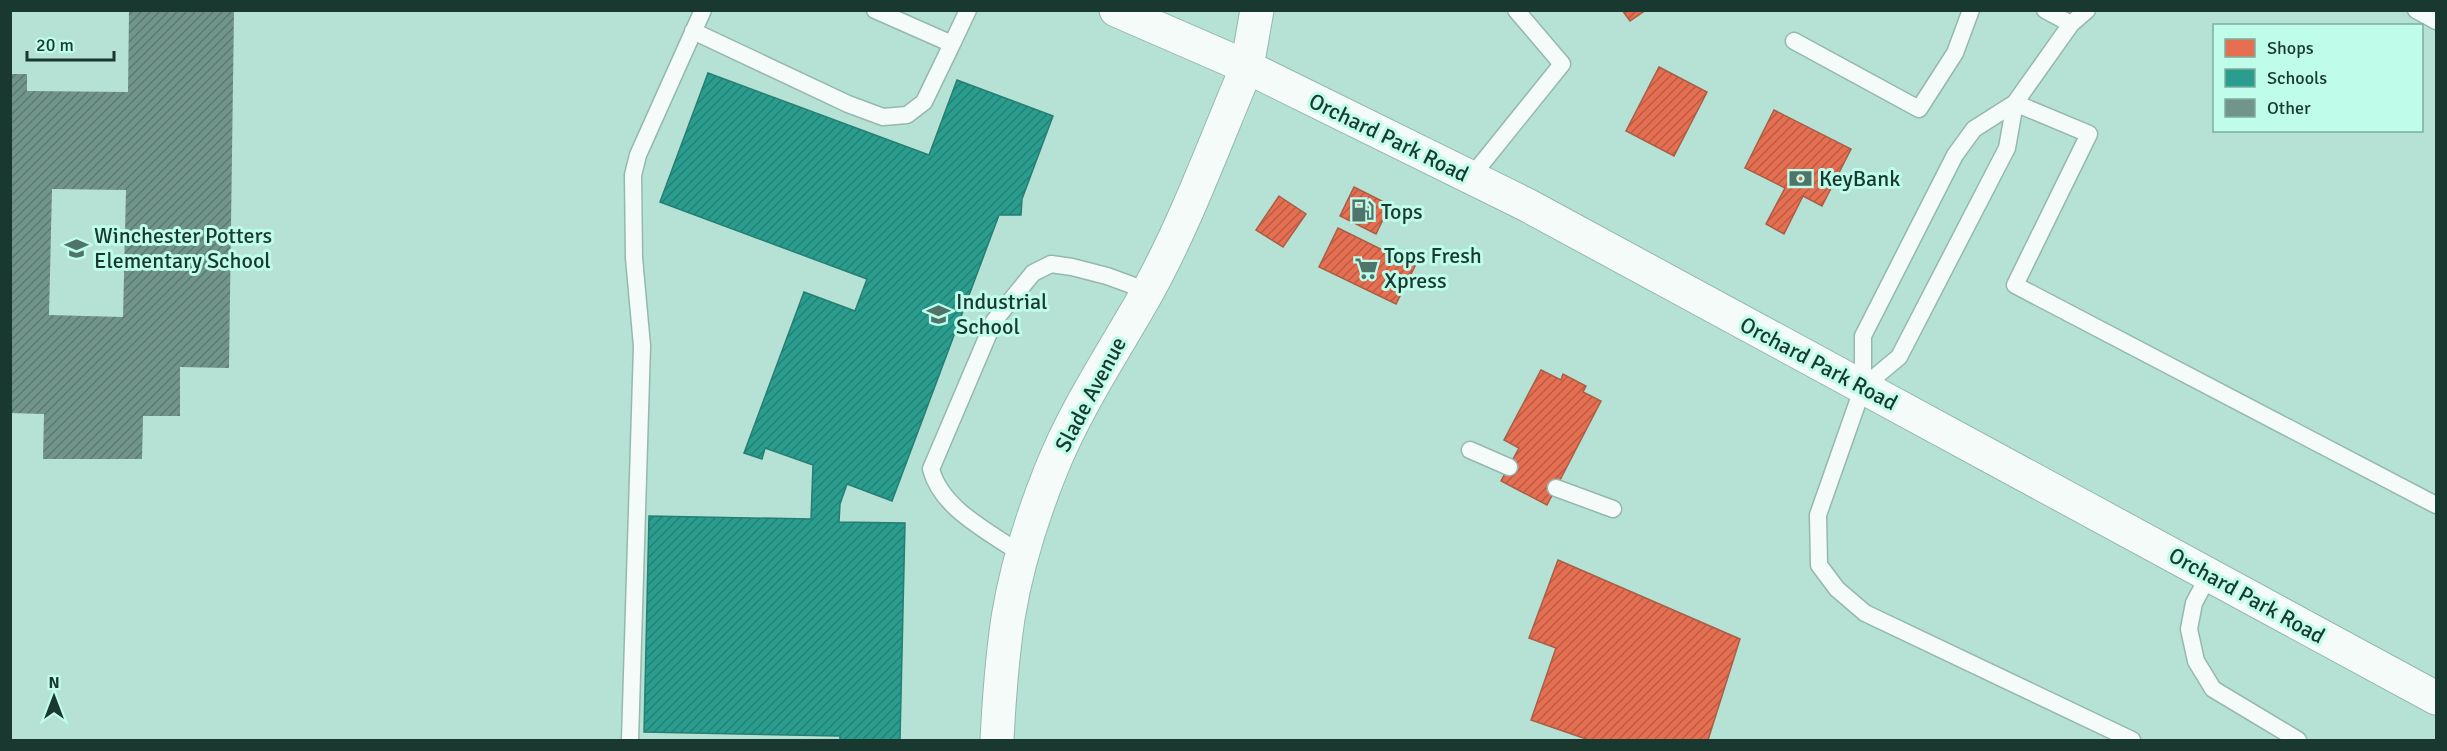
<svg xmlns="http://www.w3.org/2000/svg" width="2447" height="751" font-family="Signika,sans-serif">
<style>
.shops{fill:url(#shops-hatch);stroke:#a95e47;stroke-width:1.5}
.schools{fill:url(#schools-hatch);stroke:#257f72;stroke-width:1.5}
.building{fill:url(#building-hatch);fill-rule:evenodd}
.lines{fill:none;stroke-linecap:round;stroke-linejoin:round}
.service-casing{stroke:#95b8ae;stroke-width:19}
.tertiary-casing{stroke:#95b8ae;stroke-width:35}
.secondary-casing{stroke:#95b8ae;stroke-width:35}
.service{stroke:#f4fbf9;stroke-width:16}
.tertiary{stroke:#f4fbf9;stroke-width:33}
.secondary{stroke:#f4fbf9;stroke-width:33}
.labels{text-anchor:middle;stroke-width:6;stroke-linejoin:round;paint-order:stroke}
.street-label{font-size:22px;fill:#183830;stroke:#bffdea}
.poi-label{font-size:22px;fill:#183830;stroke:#bffdea;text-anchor:start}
</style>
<defs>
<pattern id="shops-hatch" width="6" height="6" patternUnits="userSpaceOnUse" patternTransform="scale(1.5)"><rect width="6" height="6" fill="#e76f51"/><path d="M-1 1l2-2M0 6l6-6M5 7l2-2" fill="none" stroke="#ba5c44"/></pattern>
<pattern id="schools-hatch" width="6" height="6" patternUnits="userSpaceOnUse" patternTransform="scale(1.5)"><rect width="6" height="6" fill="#2a9d8f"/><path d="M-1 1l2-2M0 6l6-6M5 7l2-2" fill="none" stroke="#238175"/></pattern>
<pattern id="building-hatch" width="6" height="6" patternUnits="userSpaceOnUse" patternTransform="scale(1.5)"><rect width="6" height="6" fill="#71948b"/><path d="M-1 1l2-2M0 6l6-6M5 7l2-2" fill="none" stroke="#5c7a72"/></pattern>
</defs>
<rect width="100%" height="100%" fill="#b6e2d5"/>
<!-- shops -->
<path class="shops" d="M 1622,10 L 1646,10 L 1630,21 Z
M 1659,67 L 1707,92 L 1674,156 L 1626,131 Z
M 1774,110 L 1851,149 L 1822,206 L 1803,196 L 1784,234 L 1766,224 L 1785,188 L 1745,168 Z
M 1354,187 L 1390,205 L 1376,234 L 1340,216 Z
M 1279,196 L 1306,214 L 1283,247 L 1256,230 Z
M 1338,228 L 1415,266 L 1396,304 L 1319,267 Z
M 1541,370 L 1561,380 L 1563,374 L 1586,386 L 1583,392 L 1601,401 L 1547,505 L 1501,481 L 1519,448 L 1504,440 Z
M 1558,560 L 1740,639 L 1708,740 L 1589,740 L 1531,720 L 1556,648 L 1529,638 Z"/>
<!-- schools -->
<path class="schools" d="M 708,73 L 929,155 L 957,80 L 1053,116 L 1022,199 L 1021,215 L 999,215 L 892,501 L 847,484 L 840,504 L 839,522 L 905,523 L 900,740 L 840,740 L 840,736 L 644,732 L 649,516 L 811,519 L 813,465 L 765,448 L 762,459 L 744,453 L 804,292 L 855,311 L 867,279 L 660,202 Z"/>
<!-- building -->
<path class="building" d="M 129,10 L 234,12 L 229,368 L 180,367 L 180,416 L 143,416 L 142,459 L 43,459 L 44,414 L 10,413 L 10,74 L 27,74 L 27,91 L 128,92 ZM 52,189 L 126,190 L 123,317 L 49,315 Z"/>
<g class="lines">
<defs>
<path id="service" d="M 875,10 L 952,44 L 968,10
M 2045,10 L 2071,24
M 2087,10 L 2071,24 L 2015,103 L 1974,129 L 1955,155 L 1863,336 L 1863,387 L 1818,515 L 1819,565 L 1837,589 L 1865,613 L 2132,740
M 2416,10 L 2436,21
M 693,31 L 848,104 L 883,117 L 907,115 L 924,102 L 952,44
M 1794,41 L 1919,109 L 1955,53 L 1971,10
M 2015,103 L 2089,134 L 2015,285 L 2436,505
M 1471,177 L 1562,64 L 1516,10
M 1863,387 L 1899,357 L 2007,148 L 2015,103
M 1470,450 L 1509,467
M 1556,488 L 1613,509
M 1023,555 C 991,533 941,509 931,469 L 994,321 L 1033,273 L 1051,264 L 1072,267 L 1107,276 L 1148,291
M 2209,575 L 2194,603 L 2189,629 L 2196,661 L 2213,689 L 2298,740
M 630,740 L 642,346 L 634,258 L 633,175 L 638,155 L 703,10"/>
<path id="tertiary" d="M 997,740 C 999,700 1002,659 1008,618 C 1016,569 1032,517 1051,470 C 1076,407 1115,350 1148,291 C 1187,220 1215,142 1247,67 L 1116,10"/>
<path id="secondary" d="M 1257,10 L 1247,67 L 1527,205 L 2436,698"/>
</defs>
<!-- service casing -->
<use href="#service" class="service-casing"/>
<!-- tertiary casing -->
<use href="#tertiary" class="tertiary-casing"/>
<!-- secondary casing -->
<use href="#secondary" class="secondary-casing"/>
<!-- service -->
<use href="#service" class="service"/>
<!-- tertiary -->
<use href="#tertiary" class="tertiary"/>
<!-- secondary -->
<use href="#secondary" class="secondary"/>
</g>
<!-- icons -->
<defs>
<symbol id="bank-bare" viewBox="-9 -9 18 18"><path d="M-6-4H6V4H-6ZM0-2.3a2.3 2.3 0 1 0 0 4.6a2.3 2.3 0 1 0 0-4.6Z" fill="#4f746a" stroke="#bffdea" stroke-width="2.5" paint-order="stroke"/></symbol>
<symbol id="fuel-bare" viewBox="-9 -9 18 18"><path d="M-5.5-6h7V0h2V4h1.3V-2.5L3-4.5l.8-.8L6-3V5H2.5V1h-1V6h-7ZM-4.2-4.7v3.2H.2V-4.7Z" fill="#4f746a" stroke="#bffdea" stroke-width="2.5" paint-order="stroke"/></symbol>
<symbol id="school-bare" viewBox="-9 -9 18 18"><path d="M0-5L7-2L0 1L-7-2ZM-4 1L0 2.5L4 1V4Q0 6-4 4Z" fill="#4f746a" stroke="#bffdea" stroke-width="2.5" paint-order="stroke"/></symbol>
<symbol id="supermarket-bare" viewBox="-9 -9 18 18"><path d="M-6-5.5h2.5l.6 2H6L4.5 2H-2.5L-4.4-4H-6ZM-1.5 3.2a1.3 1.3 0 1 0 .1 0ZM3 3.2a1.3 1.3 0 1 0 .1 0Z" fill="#4f746a" stroke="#bffdea" stroke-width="2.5" paint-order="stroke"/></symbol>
</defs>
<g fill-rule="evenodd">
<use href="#bank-bare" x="1784" y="162" width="33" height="33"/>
<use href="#fuel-bare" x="1346" y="194" width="33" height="33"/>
<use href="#school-bare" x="60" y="232" width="33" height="33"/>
<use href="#supermarket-bare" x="1350" y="252" width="33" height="33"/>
<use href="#school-bare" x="922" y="298" width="33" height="33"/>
</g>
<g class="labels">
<!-- street labels -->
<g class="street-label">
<text transform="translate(1389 137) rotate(26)" y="8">Orchard Park Road</text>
<text transform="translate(1819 363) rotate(28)" y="8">Orchard Park Road</text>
<text transform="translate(1090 394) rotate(-62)" y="8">Slade Avenue</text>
<text transform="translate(2247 595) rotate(29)" y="8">Orchard Park Road</text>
</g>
<!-- poi labels -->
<g class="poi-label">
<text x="1819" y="186">KeyBank</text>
<text x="1381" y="219">Tops</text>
<text x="94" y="243">Winchester Potters<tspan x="94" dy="25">Elementary School</tspan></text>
<text x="1384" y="263">Tops Fresh<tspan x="1384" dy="25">Xpress</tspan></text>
<text x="956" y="309">Industrial<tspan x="956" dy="25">School</tspan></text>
</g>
</g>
<!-- border -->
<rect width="2447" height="751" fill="none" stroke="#183830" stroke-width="24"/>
<!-- legend -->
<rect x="2213" y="24" width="210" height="108" fill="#bffdea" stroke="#7caea0" stroke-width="1.5"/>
<rect x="2225" y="39" width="30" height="18" fill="#e76f51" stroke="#7caea0" stroke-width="1.5"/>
<text x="2267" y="54" font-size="18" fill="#183830">Shops</text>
<rect x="2225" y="69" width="30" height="18" fill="#2a9d8f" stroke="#7caea0" stroke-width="1.5"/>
<text x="2267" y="84" font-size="18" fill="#183830">Schools</text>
<rect x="2225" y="99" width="30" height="18" fill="#71948b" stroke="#7caea0" stroke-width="1.5"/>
<text x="2267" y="114" font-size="18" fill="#183830">Other</text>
<!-- north arrow -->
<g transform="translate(54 697)" stroke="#bffdea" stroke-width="4.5" paint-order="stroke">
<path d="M0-4.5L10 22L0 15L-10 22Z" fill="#183830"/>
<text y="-9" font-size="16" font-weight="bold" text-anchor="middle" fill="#183830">N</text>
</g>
<!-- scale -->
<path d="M27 51v9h87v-9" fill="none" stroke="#183830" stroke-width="3"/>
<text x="36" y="51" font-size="18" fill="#183830" stroke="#bffdea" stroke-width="4.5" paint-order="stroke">20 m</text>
</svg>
